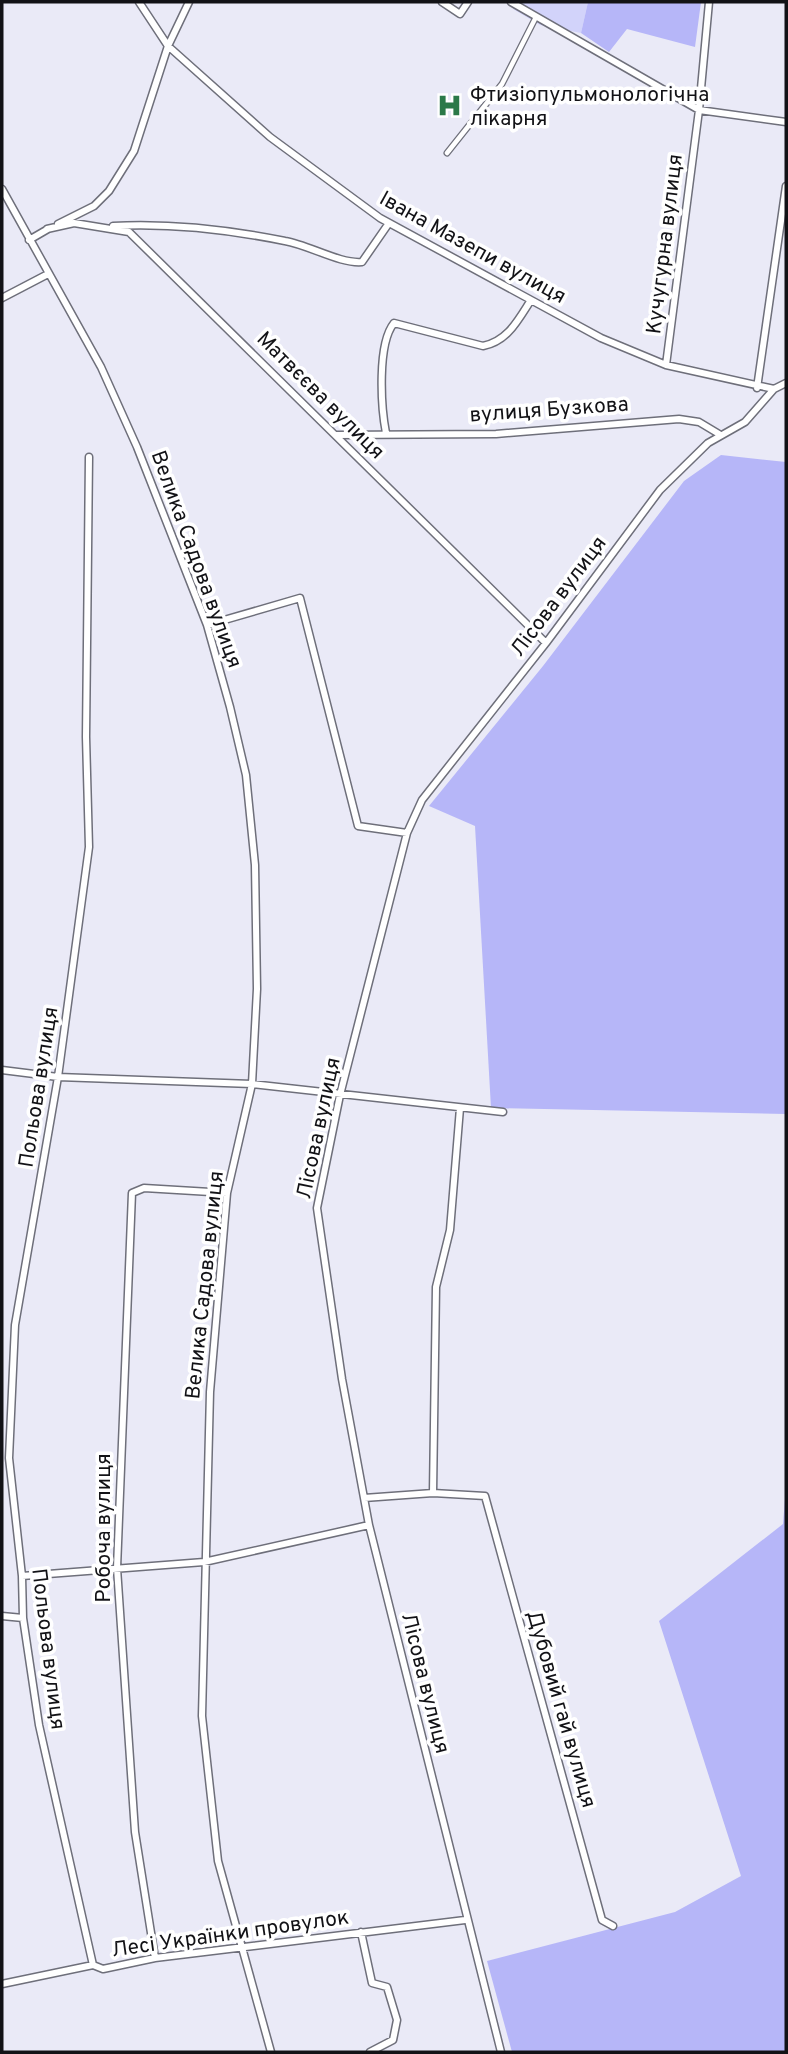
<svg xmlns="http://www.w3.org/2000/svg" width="788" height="2054" font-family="Overpass,sans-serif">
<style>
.green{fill:#d2d3fa}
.forest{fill:#b6b6f8}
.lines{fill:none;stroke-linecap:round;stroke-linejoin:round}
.pedestrian-casing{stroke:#6e6f7a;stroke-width:7}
.minor-casing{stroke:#6e6f7a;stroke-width:9}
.pedestrian{stroke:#fff;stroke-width:4.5}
.minor{stroke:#fff;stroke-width:6}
.labels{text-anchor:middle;stroke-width:7;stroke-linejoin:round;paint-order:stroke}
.poi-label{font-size:21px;fill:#121216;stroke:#fff;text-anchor:start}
.street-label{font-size:21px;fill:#121216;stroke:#fff}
</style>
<rect width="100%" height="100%" fill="#eaeaf7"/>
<!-- green -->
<path class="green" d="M 518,2 L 588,2 L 581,33 L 540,25 L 513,9 Z"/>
<!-- forest -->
<path class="forest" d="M 588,2 L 701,2 L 695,47 L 627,29 L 609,52 L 581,33 Z
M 721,455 L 786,462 L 786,1114 L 491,1108 L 475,826 L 429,806 L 543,666 L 684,481 Z
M 786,1486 L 786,2052 L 512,2052 L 487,1961 L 675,1912 L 741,1876 L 659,1621 L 783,1524 Z"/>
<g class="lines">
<defs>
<path id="pedestrian" d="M 447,153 L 502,84 L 536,17"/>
<path id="minor" d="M 139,2 L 168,46 L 270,137 L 380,218 L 601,338 L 666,365 L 774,389
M 442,2 L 460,14 L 468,2
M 511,2 L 699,110 L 786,122
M 2,189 L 101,367 L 137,447 L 207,625 L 230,707 L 246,775 L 255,865 L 257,989 L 252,1084 L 227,1193 L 210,1392 L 202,1716 L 218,1861 L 271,2052
M 58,224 L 94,206 L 109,191 L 134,151 L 168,46 L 189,2
M 113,226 C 169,223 230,230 285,241 C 309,245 340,264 362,262 L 389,223
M 47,229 L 74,223 L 129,232 L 546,643
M 29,240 L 48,229
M 2,298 L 48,274
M 666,365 L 699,110 L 709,2
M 757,388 L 786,186
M 386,433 C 381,407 377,344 394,323 L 483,346 C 508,341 518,320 531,300
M 336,435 L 496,434 L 679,419 L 699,422 L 719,434
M 89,457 L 86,737 L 89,847 L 58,1077 L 15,1325 L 9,1458 L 22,1576 L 23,1618 L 39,1725 L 93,1965
M 207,625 L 300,598 L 358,826 L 407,833
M 2,1070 L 58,1077 L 252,1084 L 503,1112
M 433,1493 L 436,1287 L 450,1230 L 460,1108
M 364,1498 L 433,1493 L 485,1496 L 602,1920 L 613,1926
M 22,1576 L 204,1562 L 369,1525
M 2,1616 L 23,1618
M 361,1932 L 372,1983 L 387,1987 L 397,2020 L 393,2040 L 370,2052
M 155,1958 L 135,1832 L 117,1568 L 132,1193 L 144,1188 L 227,1193
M 2,1984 L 93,1965 L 103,1969 L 155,1958 L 465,1920
M 501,2052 L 369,1525 L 342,1379 L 317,1208 L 340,1095 L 407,833 L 422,800 L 546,643 L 660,490 L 708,443 L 745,422 L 774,389 L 786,383"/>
</defs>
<!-- pedestrian casing -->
<use href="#pedestrian" class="pedestrian-casing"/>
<!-- minor casing -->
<use href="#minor" class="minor-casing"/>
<!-- pedestrian -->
<use href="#pedestrian" class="pedestrian"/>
<!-- minor -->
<use href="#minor" class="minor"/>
</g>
<!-- icons -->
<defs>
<symbol id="hospital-bare" viewBox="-9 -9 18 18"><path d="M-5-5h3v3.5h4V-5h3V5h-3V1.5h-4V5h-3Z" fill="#2b7948" stroke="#fff" stroke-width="2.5" paint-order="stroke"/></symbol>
</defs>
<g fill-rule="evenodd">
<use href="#hospital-bare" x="432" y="88" width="35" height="35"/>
</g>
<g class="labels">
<!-- poi labels -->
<g class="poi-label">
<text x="470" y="101">Фтизіопульмонологічна<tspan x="470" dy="24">лікарня</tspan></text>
</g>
<!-- street labels -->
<g class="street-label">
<text transform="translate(664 244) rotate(-83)" y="7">Кучугурна вулиця</text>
<text transform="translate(473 247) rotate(29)" y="7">Івана Мазепи вулиця</text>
<text transform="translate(321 395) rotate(45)" y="7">Матвєєва вулиця</text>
<text transform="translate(549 409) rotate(-4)" y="7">вулиця Бузкова</text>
<text transform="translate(197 559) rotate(70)" y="7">Велика Садова вулиця</text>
<text transform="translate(558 596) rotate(-53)" y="7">Лісова вулиця</text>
<text transform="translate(38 1087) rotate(-81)" y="7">Польова вулиця</text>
<text transform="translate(318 1128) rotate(-78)" y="7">Лісова вулиця</text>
<text transform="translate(204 1285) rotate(-84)" y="7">Велика Садова вулиця</text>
<text transform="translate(103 1528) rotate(-90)" y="7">Робоча вулиця</text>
<text transform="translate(49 1649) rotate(83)" y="7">Польова вулиця</text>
<text transform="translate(426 1683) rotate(76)" y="7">Лісова вулиця</text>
<text transform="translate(562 1709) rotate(74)" y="7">Дубовий гай вулиця</text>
<text transform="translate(230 1933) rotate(-8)" y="7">Лесі Українки провулок</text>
</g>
</g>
<!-- border -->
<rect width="788" height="2054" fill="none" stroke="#121216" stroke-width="7"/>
</svg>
